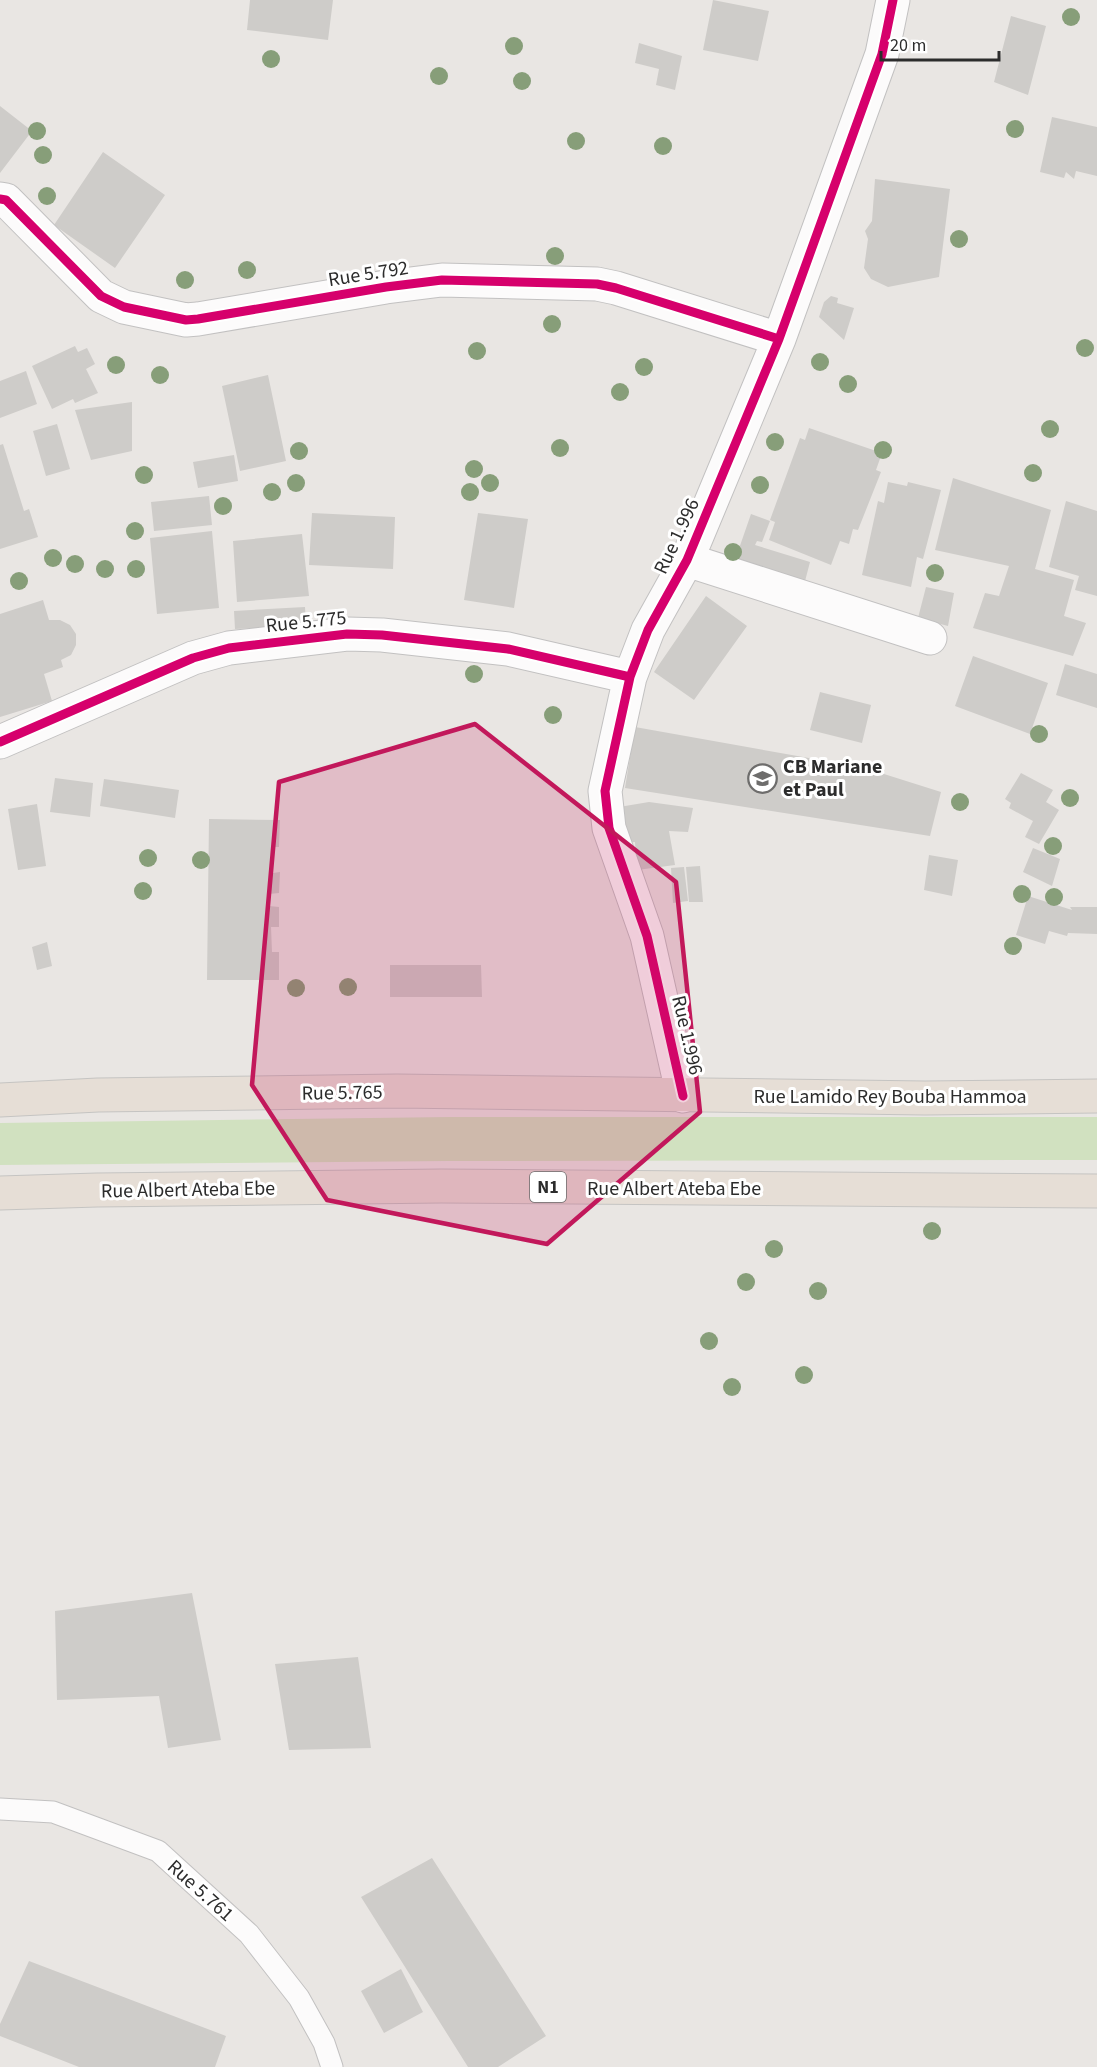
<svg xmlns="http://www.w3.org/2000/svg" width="1097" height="2067" font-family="'Source Sans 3',sans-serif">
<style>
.green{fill:#d1e1c0}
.building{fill:#ceccc9}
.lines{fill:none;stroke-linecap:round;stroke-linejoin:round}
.service-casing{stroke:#c2c1c1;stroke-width:23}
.minor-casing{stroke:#c2c1c1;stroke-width:35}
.trunk-casing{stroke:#c5c4c2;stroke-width:35}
.service{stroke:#fcfbfb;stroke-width:21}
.minor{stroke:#fcfbfb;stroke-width:33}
.trunk{stroke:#e6ded6;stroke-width:33}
.cycleway-casing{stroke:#fff;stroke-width:13}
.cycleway{stroke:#d6006c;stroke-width:9}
.tree{fill:#879e79}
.marked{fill:#c2185b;fill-opacity:0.2;stroke:#c2185b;stroke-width:4.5;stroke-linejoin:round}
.labels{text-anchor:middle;stroke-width:6;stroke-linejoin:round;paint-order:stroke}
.shield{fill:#fff;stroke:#6b6b6b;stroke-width:1.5}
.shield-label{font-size:18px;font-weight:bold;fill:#2c2c2c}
.street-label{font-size:20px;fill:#2c2c2c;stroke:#fff}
.poi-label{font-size:20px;font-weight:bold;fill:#2c2c2c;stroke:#fff;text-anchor:start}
</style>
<rect width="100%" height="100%" fill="#e9e6e3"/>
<!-- green -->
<path class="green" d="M 449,1117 L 1097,1117 L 1097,1160 L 448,1161 L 0,1165 L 0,1123 Z"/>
<!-- building -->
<path class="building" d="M 250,0 L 333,0 L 328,40 L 247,30 Z
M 713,0 L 769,11 L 758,61 L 703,50 Z
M 1011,16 L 1046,26 L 1028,95 L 994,82 Z
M 639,43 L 682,56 L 675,90 L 656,85 L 659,69 L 635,63 Z
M 0,106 L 32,131 L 0,173 Z
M 1052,117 L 1097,127 L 1097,176 L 1076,171 L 1074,179 L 1066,172 L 1064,178 L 1040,172 Z
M 103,152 L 165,195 L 115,268 L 54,225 Z
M 875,179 L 950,189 L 939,277 L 888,287 L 871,279 L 864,268 L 868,239 L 865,231 L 872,221 Z
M 831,296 L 838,298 L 837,303 L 854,308 L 844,340 L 819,317 L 824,302 Z
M 75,346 L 78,352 L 87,348 L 95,364 L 86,369 L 98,393 L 75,403 L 73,399 L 52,409 L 32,366 Z
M 26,371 L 37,404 L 0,418 L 0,381 Z
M 268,375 L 286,461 L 240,471 L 222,386 Z
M 132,402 L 132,451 L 91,460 L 75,410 Z
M 57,424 L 70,469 L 46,476 L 33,431 Z
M 809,428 L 882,453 L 876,470 L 881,472 L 858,530 L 853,529 L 849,544 L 840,541 L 831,565 L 769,540 L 775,522 L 770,520 L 800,438 L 805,440 Z
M 3,444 L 24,511 L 29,509 L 38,537 L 0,549 L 0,445 Z
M 234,455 L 238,481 L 198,488 L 193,462 Z
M 953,478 L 1051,510 L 1035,569 L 1074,580 L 1064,616 L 1086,623 L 1073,656 L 973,628 L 985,593 L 999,596 L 1009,566 L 935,550 Z
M 888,482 L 907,486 L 908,482 L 941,490 L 923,559 L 917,557 L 911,587 L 862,575 L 878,501 L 884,503 Z
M 209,496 L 212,525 L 154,531 L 151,502 Z
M 1066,501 L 1097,511 L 1097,596 L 1075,590 L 1079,576 L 1049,567 Z
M 312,513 L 395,517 L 393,569 L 309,565 Z
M 478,513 L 528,519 L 514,608 L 464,600 Z
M 751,514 L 770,521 L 762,542 L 757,541 L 755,545 L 810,562 L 804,585 L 734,563 Z
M 212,531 L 219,608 L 157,614 L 150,538 Z
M 302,534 L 309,596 L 237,602 L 233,541 Z
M 926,587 L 954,593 L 948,626 L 918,618 Z
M 706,596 L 747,626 L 694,700 L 654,672 Z
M 43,600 L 49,620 L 60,620 L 70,625 L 76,634 L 76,645 L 71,655 L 61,660 L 63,667 L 44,674 L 52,701 L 0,717 L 0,614 Z
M 305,607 L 306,626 L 235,629 L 234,611 Z
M 973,656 L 1048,683 L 1030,734 L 955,706 Z
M 1065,664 L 1097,674 L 1097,708 L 1056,695 Z
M 820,692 L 871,705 L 862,743 L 810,730 Z
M 635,727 L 865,768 L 941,792 L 930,836 L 625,788 Z
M 1021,773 L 1053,790 L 1046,802 L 1059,810 L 1039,844 L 1025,837 L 1033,821 L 1009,808 L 1011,803 L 1005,799 Z
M 55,778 L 93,783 L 90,817 L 50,812 Z
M 104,779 L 179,790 L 175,818 L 100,806 Z
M 649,802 L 693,808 L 688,832 L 669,831 L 675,865 L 637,870 L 635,842 L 627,843 L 619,807 Z
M 37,804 L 46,866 L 18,870 L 8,809 Z
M 209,819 L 280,820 L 279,847 L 272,847 L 273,873 L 280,872 L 279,893 L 269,894 L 269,906 L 279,907 L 279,927 L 271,927 L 272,952 L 279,952 L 279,980 L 207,980 Z
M 1033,848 L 1060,859 L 1052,886 L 1023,872 Z
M 929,855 L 958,860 L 952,896 L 924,890 Z
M 700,866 L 703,902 L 689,902 L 686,867 Z
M 684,867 L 688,901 L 673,903 L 671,868 Z
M 1028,896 L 1072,910 L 1070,907 L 1097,907 L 1097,934 L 1068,933 L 1067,936 L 1049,931 L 1045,944 L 1016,935 Z
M 47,942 L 52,966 L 37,970 L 32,947 Z
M 390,965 L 481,965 L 482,997 L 390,997 Z
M 192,1593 L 221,1740 L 168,1748 L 159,1696 L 57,1700 L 55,1611 Z
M 358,1657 L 371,1748 L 289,1750 L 275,1664 Z
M 432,1858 L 546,2036 L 498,2067 L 468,2067 L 361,1897 Z
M 29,1961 L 226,2036 L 215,2067 L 79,2067 L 0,2036 L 0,2024 Z
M 401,1969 L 423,2012 L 384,2033 L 361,1991 Z"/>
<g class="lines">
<defs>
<path id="service" d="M 0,1809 L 53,1812 L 158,1851 L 249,1934 L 299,1998 L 324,2043 L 332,2067"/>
<path id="minor" d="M 0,199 L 6,200 L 101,296 L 124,307 L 186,320 L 198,319 L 386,287 L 442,280 L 597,284 L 616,288 L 779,339
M 687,560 L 930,638
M 0,742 L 193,658 L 229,648 L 347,634 L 382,635 L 508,649 L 630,677
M 683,1096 L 647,936 L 609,828 L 605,791 L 630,677 L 648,630 L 687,560 L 779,339 L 882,54 L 893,0"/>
<path id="trunk" d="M 0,1100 L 98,1095 L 397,1091 L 925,1098 L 1097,1096
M 0,1193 L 97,1190 L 441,1186 L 1097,1191"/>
</defs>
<!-- service casing -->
<use href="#service" class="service-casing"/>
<!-- minor casing -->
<use href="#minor" class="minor-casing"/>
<!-- trunk casing -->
<use href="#trunk" class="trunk-casing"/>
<!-- service -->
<use href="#service" class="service"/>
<!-- minor -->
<use href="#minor" class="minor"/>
<!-- trunk -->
<use href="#trunk" class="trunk"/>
<defs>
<path id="cycleway" d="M 0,199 L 6,200 L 101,296 L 124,307 L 186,320 L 198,319 L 386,287 L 442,280 L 597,284 L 616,288 L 779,339
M 0,742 L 193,658 L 229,648 L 347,634 L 382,635 L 508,649 L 630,677
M 683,1096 L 647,936 L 609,828 L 605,791 L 630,677 L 648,630 L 687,560 L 779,339 L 882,54 L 893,0"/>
</defs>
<!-- cycleway casing -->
<use href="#cycleway" class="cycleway-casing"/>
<!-- cycleway -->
<use href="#cycleway" class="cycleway"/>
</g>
<!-- trees -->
<g class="tree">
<circle cx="1071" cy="17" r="9"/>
<circle cx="514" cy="46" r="9"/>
<circle cx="271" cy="59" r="9"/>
<circle cx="439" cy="76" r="9"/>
<circle cx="522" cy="81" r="9"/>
<circle cx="1015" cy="129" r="9"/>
<circle cx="37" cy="131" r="9"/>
<circle cx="576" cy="141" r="9"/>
<circle cx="663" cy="146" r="9"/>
<circle cx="43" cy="155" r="9"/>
<circle cx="47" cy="196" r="9"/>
<circle cx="959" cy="239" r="9"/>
<circle cx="555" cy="256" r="9"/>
<circle cx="247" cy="270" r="9"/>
<circle cx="185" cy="280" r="9"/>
<circle cx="552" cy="324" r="9"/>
<circle cx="1085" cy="348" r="9"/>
<circle cx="477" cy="351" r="9"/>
<circle cx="820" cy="362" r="9"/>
<circle cx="116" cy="365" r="9"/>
<circle cx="644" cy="367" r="9"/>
<circle cx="160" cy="375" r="9"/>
<circle cx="848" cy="384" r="9"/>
<circle cx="620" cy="392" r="9"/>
<circle cx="1050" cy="429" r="9"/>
<circle cx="775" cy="442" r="9"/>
<circle cx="560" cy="448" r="9"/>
<circle cx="883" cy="450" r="9"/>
<circle cx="299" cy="451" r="9"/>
<circle cx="474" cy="469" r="9"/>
<circle cx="1033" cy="473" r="9"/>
<circle cx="144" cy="475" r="9"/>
<circle cx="296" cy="483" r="9"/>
<circle cx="490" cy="483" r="9"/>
<circle cx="760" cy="485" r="9"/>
<circle cx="272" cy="492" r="9"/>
<circle cx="470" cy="492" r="9"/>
<circle cx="223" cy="506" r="9"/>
<circle cx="135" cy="531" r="9"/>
<circle cx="733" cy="552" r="9"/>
<circle cx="53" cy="558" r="9"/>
<circle cx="75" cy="564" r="9"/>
<circle cx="105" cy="569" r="9"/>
<circle cx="136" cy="569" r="9"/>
<circle cx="935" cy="573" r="9"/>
<circle cx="19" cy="581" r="9"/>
<circle cx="474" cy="674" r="9"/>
<circle cx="553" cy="715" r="9"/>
<circle cx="1039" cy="734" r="9"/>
<circle cx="1070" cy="798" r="9"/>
<circle cx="960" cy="802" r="9"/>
<circle cx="1053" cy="846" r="9"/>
<circle cx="148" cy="858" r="9"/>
<circle cx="201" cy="860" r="9"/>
<circle cx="143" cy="891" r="9"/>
<circle cx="1022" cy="894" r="9"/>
<circle cx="1054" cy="897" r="9"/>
<circle cx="1013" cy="946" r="9"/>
<circle cx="348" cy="987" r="9"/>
<circle cx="296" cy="988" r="9"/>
<circle cx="932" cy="1231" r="9"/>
<circle cx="774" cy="1249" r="9"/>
<circle cx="746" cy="1282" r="9"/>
<circle cx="818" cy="1291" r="9"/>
<circle cx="709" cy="1341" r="9"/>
<circle cx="804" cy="1375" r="9"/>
<circle cx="732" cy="1387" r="9"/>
</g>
<!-- marked area -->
<path class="marked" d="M 475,724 L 676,882 L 700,1112 L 547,1244 L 327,1200 L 252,1085 L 279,782 Z"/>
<!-- icons -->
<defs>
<symbol id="school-ring" viewBox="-11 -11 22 22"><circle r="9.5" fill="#fff" stroke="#6e6d6c" stroke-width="1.5"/><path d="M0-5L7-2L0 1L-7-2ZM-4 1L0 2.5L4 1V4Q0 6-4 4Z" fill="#6e6d6c"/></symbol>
</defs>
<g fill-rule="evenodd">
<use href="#school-ring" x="746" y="762" width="33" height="33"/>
</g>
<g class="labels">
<!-- shield labels -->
<rect class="shield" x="530" y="1172" width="36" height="30" rx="4.5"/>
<g class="shield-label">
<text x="548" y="1193">N1</text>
</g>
<!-- street labels -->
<g class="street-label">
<text transform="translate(368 273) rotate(-9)" y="7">Rue 5.792</text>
<text transform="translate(676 536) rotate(-65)" y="7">Rue 1.996</text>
<text transform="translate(306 621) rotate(-6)" y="7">Rue 5.775</text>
<text transform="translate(688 1035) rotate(77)" y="7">Rue 1.996</text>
<text transform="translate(342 1092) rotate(-1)" y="7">Rue 5.765</text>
<text x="890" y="1103">Rue Lamido Rey Bouba Hammoa</text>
<text x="674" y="1195">Rue Albert Ateba Ebe</text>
<text transform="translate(188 1189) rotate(-1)" y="7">Rue Albert Ateba Ebe</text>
<text transform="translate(201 1890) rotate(42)" y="7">Rue 5.761</text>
</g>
<!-- poi labels -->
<g class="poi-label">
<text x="783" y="773">CB Mariane<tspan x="783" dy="23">et Paul</tspan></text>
</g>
</g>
<!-- scale -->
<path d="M881 51v9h118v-9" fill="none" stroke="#2c2c2c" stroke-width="3"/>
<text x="890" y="51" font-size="18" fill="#2c2c2c" stroke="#ffffff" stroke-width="4.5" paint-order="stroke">20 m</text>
</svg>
